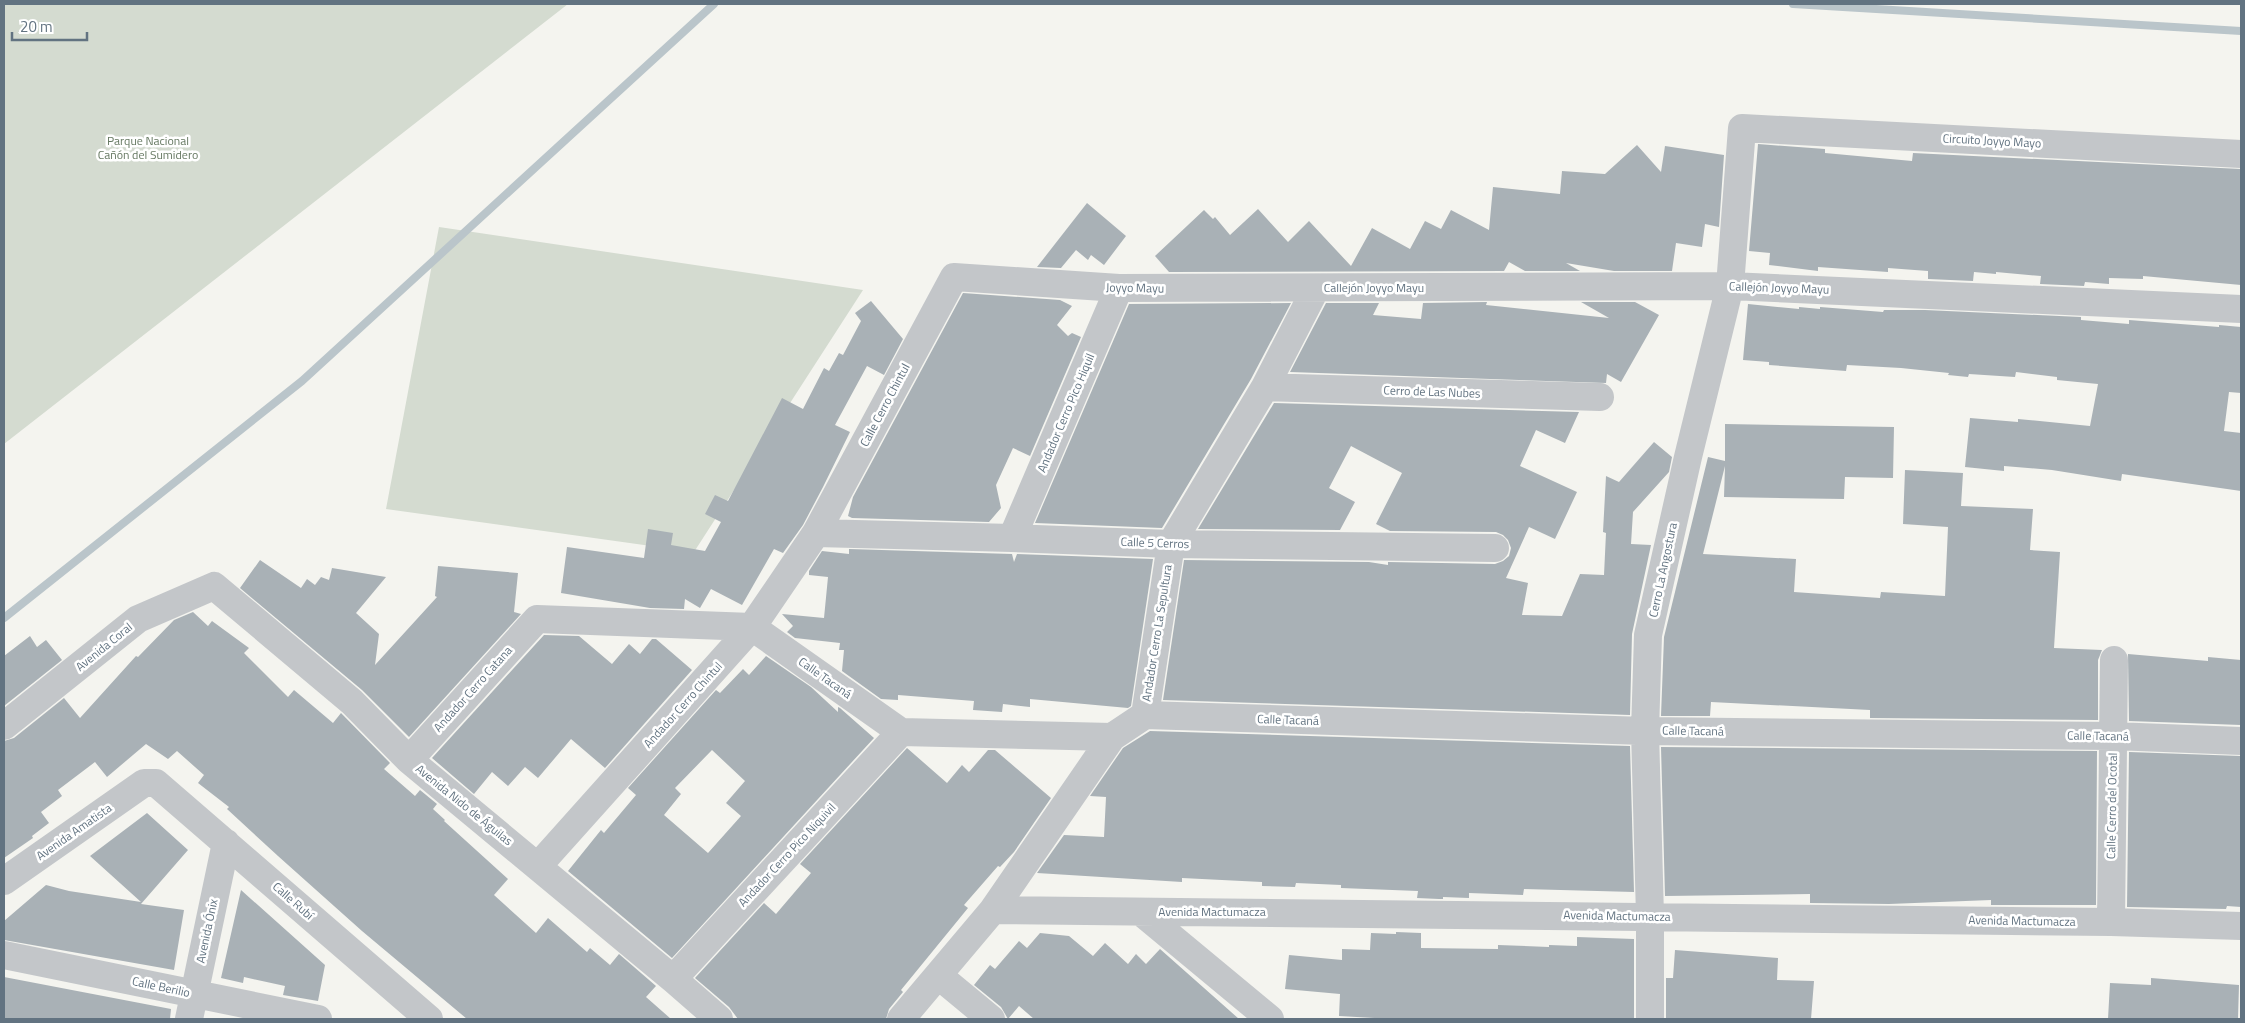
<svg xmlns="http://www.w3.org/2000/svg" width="2245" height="1023" font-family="'Titillium Web',sans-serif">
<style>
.green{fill:#d4dbd0}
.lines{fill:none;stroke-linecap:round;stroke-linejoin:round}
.stream{stroke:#bac5ca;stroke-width:8}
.building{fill:#a9b1b6;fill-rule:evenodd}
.minor{stroke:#c3c6c9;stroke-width:28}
.labels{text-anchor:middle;stroke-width:5;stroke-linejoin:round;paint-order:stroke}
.park-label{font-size:12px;fill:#657861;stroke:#fff}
.street-label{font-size:12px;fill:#627381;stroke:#fff}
</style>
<rect width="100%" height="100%" fill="#f4f4ef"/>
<!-- green -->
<path class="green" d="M 4,4 L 568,4 L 4,444 Z
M 439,227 L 863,290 L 694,552 L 386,509 Z"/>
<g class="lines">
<!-- stream -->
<path class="stream" d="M 1793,4 L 2241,31
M 4,618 L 302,381 L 714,4"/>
</g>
<!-- building -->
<path class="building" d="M 1758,144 L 1825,149 L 1825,153 L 1912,161 L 1913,153 L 2241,169 L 2241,285 L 2143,276 L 2143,279 L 2109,278 L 2109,284 L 2085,282 L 2084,286 L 2040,284 L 2041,276 L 1996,272 L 1996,274 L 1974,272 L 1973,281 L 1928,279 L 1928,271 L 1888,268 L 1888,272 L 1818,267 L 1818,271 L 1769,265 L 1770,253 L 1749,251 Z
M 1637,145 L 1661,172 L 1665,146 L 1724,155 L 1719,227 L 1705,224 L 1702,247 L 1676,243 L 1672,271 L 1614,271 L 1566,263 L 1580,271 L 1525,271 L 1509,262 L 1504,271 L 1169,272 L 1155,256 L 1204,210 L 1213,219 L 1215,217 L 1230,235 L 1258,209 L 1288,242 L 1309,221 L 1351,266 L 1372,228 L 1410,249 L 1425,221 L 1441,229 L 1451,210 L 1489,230 L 1493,187 L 1560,194 L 1562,171 L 1605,174 Z
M 1087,203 L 1126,236 L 1104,265 L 1091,255 L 1088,260 L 1076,250 L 1061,268 L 1037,267 Z
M 963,293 L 1060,300 L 1072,306 L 1057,325 L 1068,336 L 1072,333 L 1081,337 L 1030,456 L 1013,448 L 996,485 L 1001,508 L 989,522 L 852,518 L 848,516 L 853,497 Z
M 871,301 L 903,339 L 884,375 L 867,366 L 835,425 L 850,432 L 823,487 L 803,525 L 783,553 L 774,549 L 742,605 L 711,589 L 700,608 L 685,599 L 684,609 L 650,608 L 561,593 L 567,547 L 644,558 L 648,529 L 673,533 L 671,545 L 705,551 L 721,522 L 705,514 L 715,495 L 728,501 L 782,398 L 803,409 L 824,368 L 829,371 L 839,353 L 843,355 L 861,321 L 855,313 Z
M 1487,302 L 1486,305 L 1609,318 L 1581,302 L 1635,302 L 1659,315 L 1621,382 L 1607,374 L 1606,383 L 1290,372 L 1326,303 L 1379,303 L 1373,315 L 1421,319 L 1423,303 Z
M 1291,303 L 1251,379 L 1162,528 L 1035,523 L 1129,304 Z
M 1748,304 L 1799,309 L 1799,307 L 1820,309 L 1820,307 L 1883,312 L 1884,310 L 1925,310 L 2081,317 L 2081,320 L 2129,324 L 2129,320 L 2219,327 L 2219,325 L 2241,327 L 2241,393 L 2229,392 L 2224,431 L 2241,433 L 2241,491 L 2122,474 L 2121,481 L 2052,470 L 2004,466 L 2004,471 L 1965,467 L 1970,418 L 2018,422 L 2018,419 L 2090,426 L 2098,384 L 2057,380 L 2057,377 L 2016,372 L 2015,377 L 1969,374 L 1968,377 L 1948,375 L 1949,373 L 1901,368 L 1847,365 L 1846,371 L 1769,365 L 1769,362 L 1743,360 Z
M 1274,403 L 1579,412 L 1565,443 L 1536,430 L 1520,466 L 1577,492 L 1555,539 L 1529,527 L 1506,578 L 1528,583 L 1522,615 L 1562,616 L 1580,574 L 1604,575 L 1606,533 L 1603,532 L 1606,476 L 1619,482 L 1654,442 L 1672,457 L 1669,472 L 1633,512 L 1631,544 L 1651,545 L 1632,634 L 1630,715 L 1163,700 L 1184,560 L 1369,562 L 1388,565 L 1388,562 L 1495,564 L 1503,561 L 1509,556 L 1511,548 L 1508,540 L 1503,535 L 1496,532 L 1390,531 L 1376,524 L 1402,473 L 1351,446 L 1329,488 L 1355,502 L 1340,530 L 1198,529 Z
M 1725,424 L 1894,427 L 1893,478 L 1845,477 L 1844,499 L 1724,497 L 1725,466 L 1703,554 L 1796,559 L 1794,592 L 1880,598 L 1881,592 L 1945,596 L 1948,527 L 1903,524 L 1905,470 L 1963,473 L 1961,506 L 2033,509 L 2030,550 L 2060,552 L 2054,648 L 2102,650 L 2098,660 L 2098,720 L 1870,718 L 1870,710 L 1711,702 L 1710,716 L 1661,716 L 1664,637 L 1708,457 L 1725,461 Z
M 849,549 L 1012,554 L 1014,562 L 1017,554 L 1153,559 L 1131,706 L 1128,708 L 1030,699 L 1030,707 L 1003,704 L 1002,712 L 973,710 L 974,701 L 898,695 L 898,700 L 881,699 L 842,671 L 844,650 L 839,650 L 840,643 L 795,638 L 787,632 L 793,626 L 782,614 L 824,618 L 828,577 L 809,575 L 809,571 L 822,551 L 849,554 Z
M 260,560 L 301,588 L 307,579 L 315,585 L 321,577 L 329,580 L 332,568 L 386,577 L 356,613 L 379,634 L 375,665 L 437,597 L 435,596 L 438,566 L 518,573 L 514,612 L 521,614 L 409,737 L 362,690 L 240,588 Z
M 193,612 L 208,626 L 212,621 L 249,648 L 244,653 L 288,697 L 294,690 L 333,723 L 341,713 L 390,763 L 384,769 L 415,796 L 420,790 L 437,804 L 433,809 L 445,820 L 444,821 L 508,879 L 494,895 L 536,933 L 548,918 L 587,952 L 590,948 L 610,965 L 619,954 L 656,986 L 646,997 L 671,1019 L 467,1019 L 362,931 L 278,856 L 227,809 L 229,807 L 198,783 L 204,775 L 177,751 L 168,759 L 146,744 L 107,777 L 95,762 L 58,790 L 62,796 L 41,812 L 49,823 L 32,836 L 33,838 L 4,858 L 4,741 L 14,738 L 64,698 L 80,718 L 136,656 L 138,657 L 174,620 Z
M 544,635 L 579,636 L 612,664 L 629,644 L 640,654 L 652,639 L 656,639 L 692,670 L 605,768 L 571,739 L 538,778 L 525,767 L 508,786 L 492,772 L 474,794 L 432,758 Z
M 30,636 L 37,647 L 46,640 L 62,660 L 4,706 L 4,656 Z
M 2128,654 L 2208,661 L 2208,657 L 2241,660 L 2241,725 L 2129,721 Z
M 766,656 L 811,687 L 838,712 L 838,707 L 840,708 L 874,738 L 672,958 L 568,871 L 601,830 L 604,833 L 636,795 L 628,788 L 716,690 L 720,693 L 743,669 L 749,675 ZM 712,750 L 745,781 L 726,803 L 741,816 L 708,853 L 664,815 L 681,794 L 675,788 Z
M 1150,731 L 1630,746 L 1634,892 L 1524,889 L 1523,895 L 1469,893 L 1469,898 L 1443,897 L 1443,899 L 1439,899 L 1417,898 L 1418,891 L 1341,888 L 1341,885 L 1296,883 L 1295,887 L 1262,886 L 1262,882 L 1182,878 L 1182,882 L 1037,873 L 1064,835 L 1104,837 L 1106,797 L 1090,796 L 1123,748 Z
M 1661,747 L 2097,751 L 2096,905 L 1991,905 L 1991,900 L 1889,904 L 1810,903 L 1810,894 L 1665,896 Z
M 907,748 L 947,783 L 962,765 L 969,772 L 988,750 L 995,750 L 1051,798 L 1014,852 L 1000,867 L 998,866 L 964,905 L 968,908 L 901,990 L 903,992 L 889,1009 L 886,1019 L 738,1019 L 729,1007 L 695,978 L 764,903 L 776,914 L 811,873 L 800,864 Z
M 2129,752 L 2241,756 L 2241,907 L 2227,906 L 2226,909 L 2127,907 Z
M 147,813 L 188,850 L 141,904 L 184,910 L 174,970 L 4,940 L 4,921 L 46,885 L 69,891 L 141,902 L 90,856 Z
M 241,890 L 325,965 L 318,1001 L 283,995 L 285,986 L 244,977 L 243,983 L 221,978 Z
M 1396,932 L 1421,933 L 1421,948 L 1498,949 L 1498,945 L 1549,947 L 1549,945 L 1577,946 L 1577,937 L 1634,939 L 1634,1019 L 1392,1019 L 1339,1016 L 1340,994 L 1285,989 L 1289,955 L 1342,960 L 1342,949 L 1370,950 L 1371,933 L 1396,934 Z
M 1040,933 L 1069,936 L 1093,956 L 1105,943 L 1128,964 L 1136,954 L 1146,964 L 1160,949 L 1239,1019 L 1034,1019 L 1019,1006 L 1008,1019 L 1001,1007 L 974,985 L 990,965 L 995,969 L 1019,941 L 1027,948 Z
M 1675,950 L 1778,958 L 1777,980 L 1814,981 L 1811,1019 L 1666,1019 L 1666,978 L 1673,978 Z
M 4,977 L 171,1009 L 170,1019 L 4,1019 Z
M 2151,978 L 2239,985 L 2238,1019 L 2108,1019 L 2110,983 L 2151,985 Z"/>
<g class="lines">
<!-- minor -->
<path class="minor" d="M 1265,387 L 1600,397
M 816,533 L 1012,538 L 1171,544 L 1495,548
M 1012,538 L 1119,288
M 1145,715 L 1645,731 L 2113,736 L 2241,741
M 4,726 L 138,619 L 214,586 L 352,702 L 409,760 L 673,979 L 719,1019
M 409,760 L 537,619 L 752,627 L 901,732 L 1112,737
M 538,866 L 752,627 L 816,533 L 954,277 L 1119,288 L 1730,286 L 2241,309
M 4,881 L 144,783 L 156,783 L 429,1019
M 993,910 L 2111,922 L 2241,926
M 1141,912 L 1270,1019
M 2111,922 L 2114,660
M 4,955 L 318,1019
M 939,976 L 991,1019
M 673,979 L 901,732
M 189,1019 L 226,843
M 901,1019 L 993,910 L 1112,737 L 1145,715 L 1171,544 L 1265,387 L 1316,288
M 1650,1019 L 1650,916 L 1645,731 L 1648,635 L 1688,457 L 1730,286 L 1742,128 L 2241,154"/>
</g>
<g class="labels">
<!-- park labels -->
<g class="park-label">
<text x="148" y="145">Parque Nacional<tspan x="148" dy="14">Cañón del Sumidero</tspan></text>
</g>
<!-- street labels -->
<g class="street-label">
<text transform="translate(1992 141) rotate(3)" y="4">Circuito Joyyo Mayo</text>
<text transform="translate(1135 288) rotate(1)" y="4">Joyyo Mayu</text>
<text x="1374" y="292">Callejón Joyyo Mayu</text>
<text transform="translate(1779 288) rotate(2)" y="4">Callejón Joyyo Mayu</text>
<text transform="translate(1432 392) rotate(2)" y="4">Cerro de Las Nubes</text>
<text transform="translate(885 405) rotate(-62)" y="4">Calle Cerro Chintul</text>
<text transform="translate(1066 413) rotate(-67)" y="4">Andador Cerro Pico Hiquil</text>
<text transform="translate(1155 543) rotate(2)" y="4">Calle 5 Cerros</text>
<text transform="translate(1663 570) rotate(-78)" y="4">Cerro La Angostura</text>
<text transform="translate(1157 633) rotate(-81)" y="4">Andador Cerro La Sepultura</text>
<text transform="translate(104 647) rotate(-39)" y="4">Avenida Coral</text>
<text transform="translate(825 678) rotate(35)" y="4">Calle Tacaná</text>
<text transform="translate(473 689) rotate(-48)" y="4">Andador Cerro Catana</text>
<text transform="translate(683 705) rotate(-48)" y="4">Andador Cerro Chintul</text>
<text transform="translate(1288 720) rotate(2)" y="4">Calle Tacaná</text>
<text transform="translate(1693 731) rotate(1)" y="4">Calle Tacaná</text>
<text transform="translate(2098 736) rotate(1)" y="4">Calle Tacaná</text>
<text transform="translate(464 805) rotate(39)" y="4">Avenida Nido de Águilas</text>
<text transform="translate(2112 806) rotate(-89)" y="4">Calle Cerro del Ocotal</text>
<text transform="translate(74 832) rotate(-35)" y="4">Avenida Amatista</text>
<text transform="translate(787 855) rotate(-47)" y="4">Andador Cerro Pico Niquivil</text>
<text transform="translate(293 901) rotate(41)" y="4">Calle Rubí</text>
<text x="1212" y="916">Avenida Mactumacza</text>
<text transform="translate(1617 916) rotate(1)" y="4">Avenida Mactumacza</text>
<text transform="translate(2022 921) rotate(1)" y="4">Avenida Mactumacza</text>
<text transform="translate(207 931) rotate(-78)" y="4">Avenida Ónix</text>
<text transform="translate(161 987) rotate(12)" y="4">Calle Berilio</text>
</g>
</g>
<!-- border -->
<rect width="2245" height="1023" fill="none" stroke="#627381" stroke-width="10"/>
<!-- scale -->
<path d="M12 32v8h75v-8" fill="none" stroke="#627381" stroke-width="2.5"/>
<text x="20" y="32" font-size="15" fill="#627381" stroke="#ffffff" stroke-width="4" paint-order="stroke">20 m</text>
</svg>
